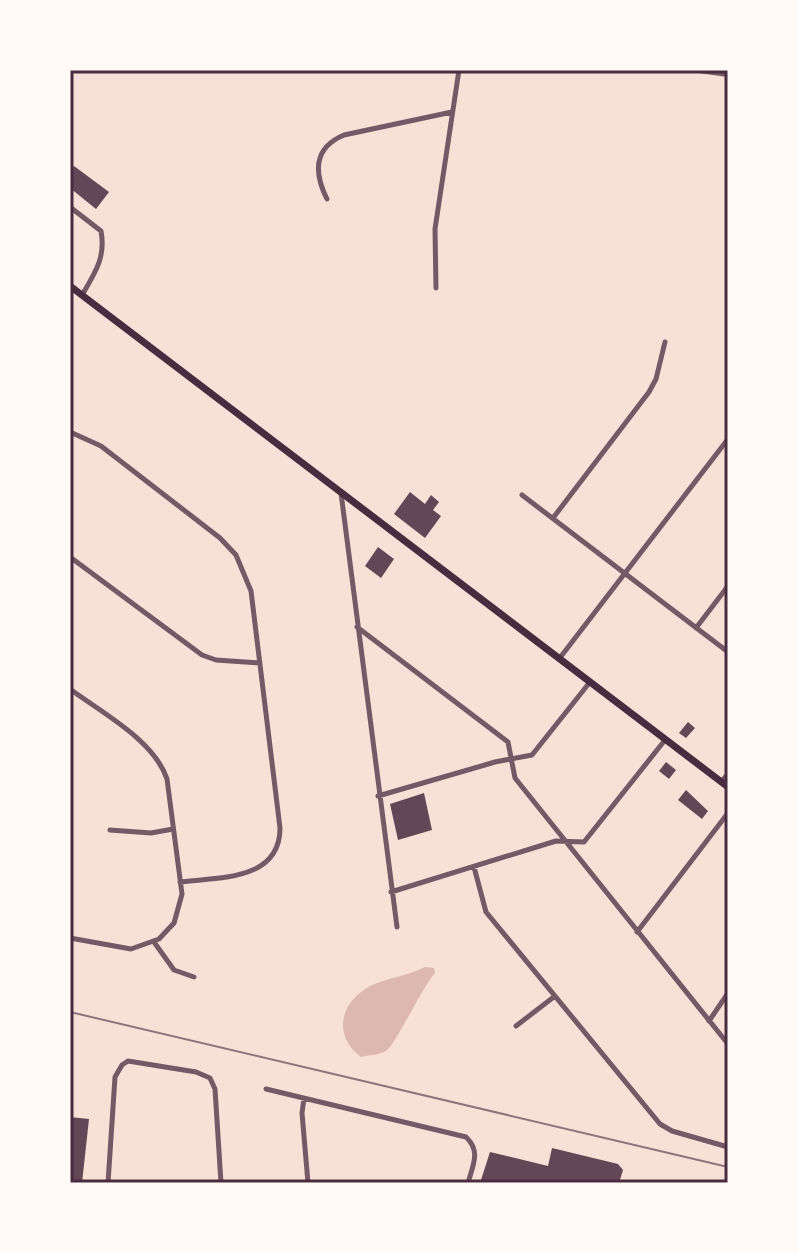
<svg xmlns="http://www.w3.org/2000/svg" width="798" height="1253" font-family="'Source Sans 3',sans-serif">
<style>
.water{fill:#dcb8b0}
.building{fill:#644757}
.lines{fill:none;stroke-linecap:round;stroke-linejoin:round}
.minor{stroke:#755966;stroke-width:5}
.tertiary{stroke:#755966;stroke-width:6}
.primary{stroke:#4a2c40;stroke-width:7}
.rail{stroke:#8f747c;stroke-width:2}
.neatline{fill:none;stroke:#4a2c40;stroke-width:3}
</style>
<rect width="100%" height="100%" fill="#f7e1d7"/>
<!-- water -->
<path class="water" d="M 425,967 L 434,968 L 435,973 C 421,989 396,1044 386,1051 C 379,1055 369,1055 361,1057 C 333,1036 339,1003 370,986 C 387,978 407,976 425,967 Z"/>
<!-- building -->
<path class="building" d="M 74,166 L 109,192 L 96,209 L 70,188 L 70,171 Z
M 410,492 L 425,504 L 431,495 L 439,502 L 433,510 L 441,516 L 425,538 L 394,514 Z
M 378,547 L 394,559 L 381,578 L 365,566 Z
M 688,722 L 695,728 L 686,738 L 679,733 Z
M 666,762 L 676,770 L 669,779 L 659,771 Z
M 686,790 L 708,811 L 702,819 L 678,800 Z
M 424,793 L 432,830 L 398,840 L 390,804 Z
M 70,1117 L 89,1119 L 82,1183 L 70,1183 Z
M 552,1148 L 618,1164 L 623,1170 L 619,1183 L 480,1183 L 490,1152 L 548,1166 Z"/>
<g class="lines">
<!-- minor -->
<path class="minor" d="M 327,199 C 314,173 313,148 344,135 L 452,112
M 70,207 L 101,231 C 106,257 95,273 82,295
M 436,288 L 435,229 L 459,70
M 70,432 L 101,446 L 220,538 L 236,555 L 251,591 L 280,828 C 280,881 219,877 180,882
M 341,493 L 397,927
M 522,495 L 728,652
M 553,518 L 649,392 L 656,379 L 665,342
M 70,557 L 202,655 L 216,660 L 260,663
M 357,627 L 508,742 L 515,778 L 728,1044
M 696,628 L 728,586
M 559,659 L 728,439
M 70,689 C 102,713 154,740 167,779 L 182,894 L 174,923 L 159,939 L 131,949 L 70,938
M 721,782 L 728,774
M 378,796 L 495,762 L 532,755 L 590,682
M 110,830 L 151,833 L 173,829
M 474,867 L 486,912 L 660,1124 L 672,1131 L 728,1147
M 391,892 L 556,841 L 584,842 L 665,740
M 637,932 L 728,813
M 154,942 L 174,970 L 194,977
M 709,1021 L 728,993
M 516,1026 L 555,996
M 266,1089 L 466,1137 C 481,1151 473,1165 468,1183
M 304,1098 L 302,1113 L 308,1183
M 108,1183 L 115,1077 L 122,1065 L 128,1061 L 196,1072 L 210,1078 L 215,1089 L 221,1183"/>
<!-- tertiary -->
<path class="tertiary" d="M 699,70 L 728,74"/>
<!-- primary -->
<path class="primary" d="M 70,286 L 728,787"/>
<!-- rail -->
<path class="rail" d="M 70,1012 L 728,1167"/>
</g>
<!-- border -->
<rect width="798" height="1253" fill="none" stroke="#fffaf5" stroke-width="144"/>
<rect x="72" y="72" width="654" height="1109" class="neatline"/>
</svg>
